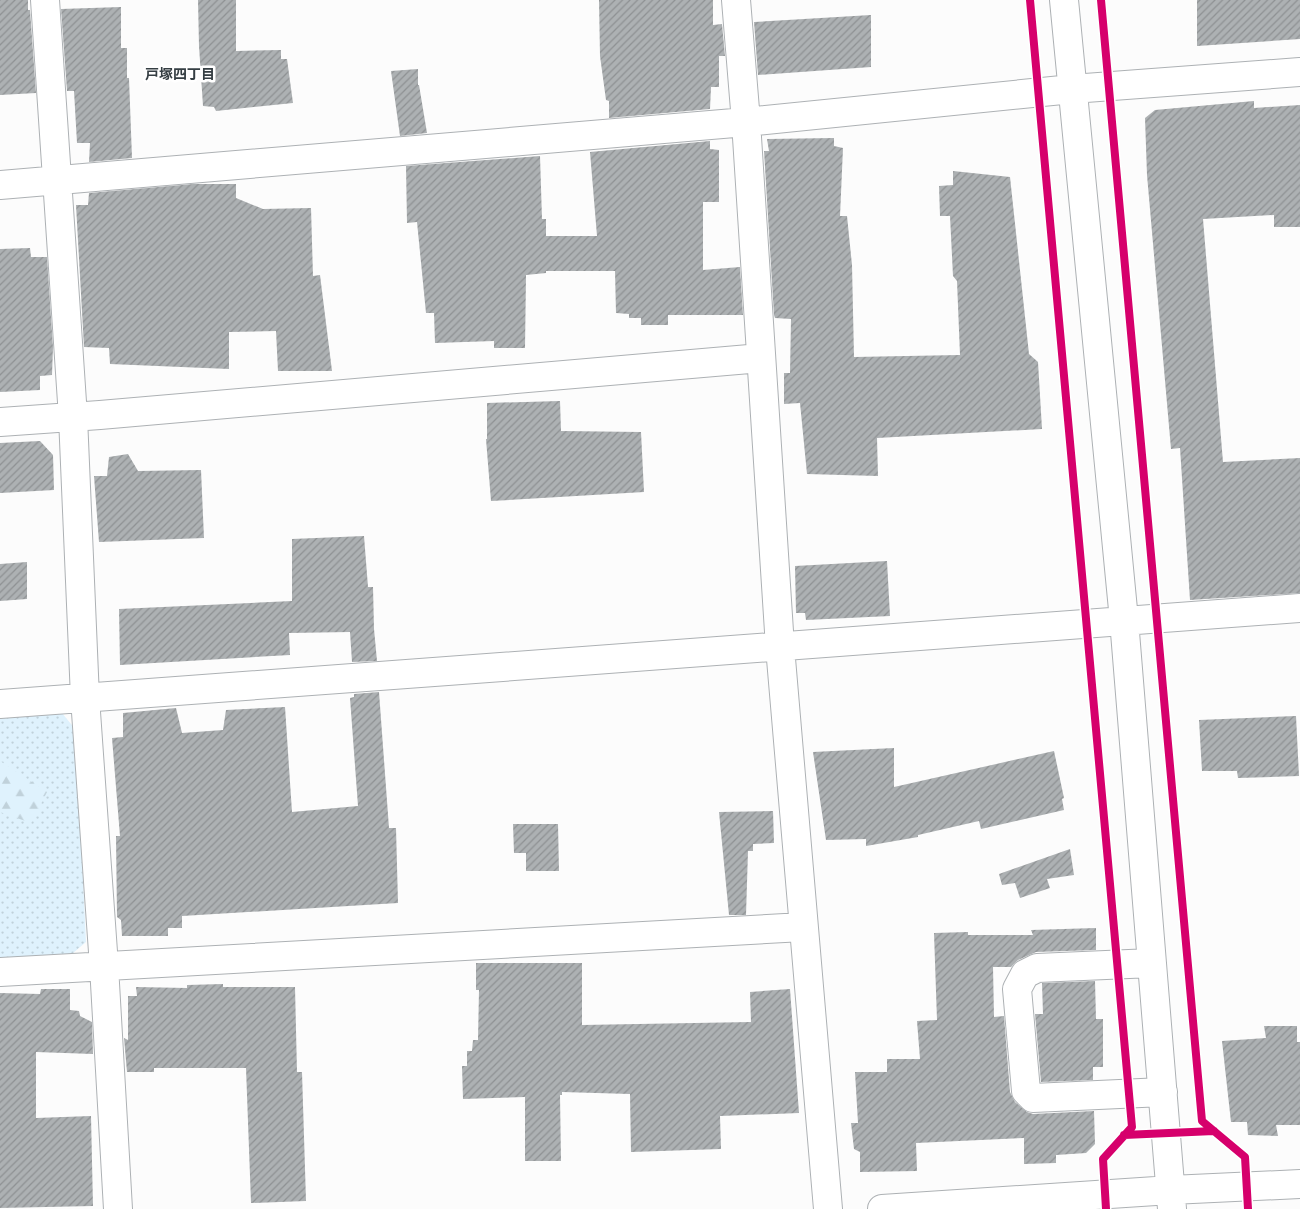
<svg xmlns="http://www.w3.org/2000/svg" width="1300" height="1209" font-family="'Archivo Narrow','Noto Sans JP',sans-serif">
<style>
.grass{fill:url(#grass-dots)}
.forest{fill:url(#forest-firs)}
.building{fill:url(#building-hatch)}
.lines{fill:none;stroke-linecap:round;stroke-linejoin:round}
.minor-casing{stroke:#adb1b4;stroke-width:30}
.minor{stroke:#fff;stroke-width:28}
.cycleway-casing{stroke:#fff;stroke-width:11}
.cycleway{stroke:#d6006c;stroke-width:8}
.labels{text-anchor:middle;stroke-width:5;stroke-linejoin:round;paint-order:stroke}
.neighbourhood-label{font-size:14px;font-weight:bold;fill:#353e43;stroke:#fff}
</style>
<defs>
<pattern id="grass-dots" width="8" height="8" patternUnits="userSpaceOnUse" patternTransform="scale(1.25)"><rect width="8" height="8" fill="#dff2fd"/><path d="M2 2h.1M6 6h.1" fill="none" stroke="#c0d1da" stroke-width="1.8" stroke-linecap="round"/></pattern>
<pattern id="forest-firs" width="22" height="20" patternUnits="userSpaceOnUse" patternTransform="scale(1.25)"><rect width="22" height="20" fill="#dff2fd"/><path d="M5 1l3.5 6h-7zM16 11l3.5 6h-7z" fill="#c0d1da"/></pattern>
<pattern id="building-hatch" width="6" height="6" patternUnits="userSpaceOnUse" patternTransform="scale(1.25)"><rect width="6" height="6" fill="#adb1b3"/><path d="M-1 1l2-2M0 6l6-6M5 7l2-2" fill="none" stroke="#8e9193"/></pattern>
</defs>
<rect width="100%" height="100%" fill="#fcfcfc"/>
<!-- grass -->
<path class="grass" d="M 57,707 L 76,730 L 86,942 L 66,959 L 0,963 L 0,711 Z"/>
<!-- forest -->
<path class="forest" d="M 0,761 L 47,792 L 31,823 L 0,812 Z"/>
<!-- building -->
<path class="building" d="M 0,0 L 28,0 L 28,10 L 30,10 L 36,93 L 0,95 Z
M 198,0 L 236,0 L 236,51 L 281,50 L 281,59 L 287,59 L 293,103 L 216,111 L 214,107 L 203,106 L 199,46 Z
M 599,0 L 713,0 L 713,25 L 722,24 L 725,56 L 719,56 L 719,87 L 711,87 L 710,109 L 609,118 L 609,101 L 606,100 L 600,56 Z
M 1197,0 L 1300,0 L 1300,39 L 1197,46 Z
M 121,7 L 121,48 L 127,48 L 127,78 L 129,78 L 132,158 L 89,162 L 90,143 L 77,143 L 74,91 L 67,91 L 61,9 Z
M 871,15 L 871,67 L 758,75 L 754,22 Z
M 418,69 L 418,85 L 419,85 L 427,133 L 400,136 L 391,71 Z
M 1254,101 L 1254,108 L 1300,105 L 1300,227 L 1274,227 L 1274,215 L 1203,219 L 1223,462 L 1300,458 L 1300,593 L 1190,600 L 1180,448 L 1171,449 L 1147,175 L 1145,118 L 1155,110 Z
M 834,138 L 834,146 L 843,148 L 840,216 L 847,216 L 852,265 L 854,357 L 960,355 L 957,281 L 953,276 L 950,216 L 940,216 L 939,186 L 953,185 L 953,171 L 1010,177 L 1029,354 L 1038,362 L 1042,429 L 877,438 L 878,476 L 807,474 L 800,403 L 784,404 L 784,373 L 790,373 L 791,319 L 775,318 L 774,315 L 764,151 L 769,151 L 767,139 Z
M 710,141 L 710,149 L 719,150 L 719,202 L 703,202 L 703,270 L 740,267 L 743,315 L 668,315 L 668,325 L 641,325 L 641,318 L 629,318 L 629,314 L 616,313 L 615,271 L 546,271 L 546,273 L 526,275 L 525,348 L 494,348 L 494,341 L 435,343 L 434,313 L 426,313 L 417,222 L 407,223 L 406,166 L 540,156 L 542,219 L 546,219 L 546,236 L 597,236 L 590,152 Z
M 193,184 L 236,184 L 236,198 L 263,209 L 311,208 L 313,276 L 320,275 L 332,371 L 278,371 L 276,331 L 229,332 L 229,369 L 110,364 L 109,348 L 84,347 L 76,205 L 88,205 L 89,193 Z
M 30,248 L 31,257 L 47,257 L 53,347 L 52,375 L 40,376 L 40,390 L 0,392 L 0,249 Z
M 560,401 L 561,431 L 641,432 L 644,492 L 491,501 L 486,439 L 487,439 L 487,403 Z
M 40,441 L 53,455 L 54,490 L 0,493 L 0,443 Z
M 128,454 L 138,471 L 201,470 L 204,538 L 99,542 L 94,476 L 107,476 L 109,457 Z
M 364,536 L 368,587 L 373,587 L 374,629 L 377,661 L 352,662 L 350,632 L 289,633 L 290,655 L 120,665 L 119,609 L 292,601 L 292,539 Z
M 887,561 L 890,616 L 806,620 L 805,613 L 796,613 L 795,566 Z
M 27,562 L 27,599 L 0,601 L 0,564 Z
M 379,692 L 389,828 L 396,828 L 398,903 L 182,916 L 182,928 L 168,928 L 168,936 L 122,936 L 121,920 L 117,917 L 116,836 L 120,836 L 112,738 L 123,737 L 123,713 L 176,708 L 182,733 L 223,730 L 226,710 L 285,707 L 292,812 L 358,806 L 350,698 L 354,697 L 354,694 Z
M 1296,716 L 1299,776 L 1238,778 L 1237,771 L 1202,771 L 1199,720 Z
M 894,748 L 894,787 L 1054,751 L 1064,798 L 1062,799 L 1064,810 L 981,829 L 979,821 L 918,835 L 918,837 L 866,846 L 866,839 L 826,840 L 813,752 Z
M 773,811 L 774,843 L 753,844 L 753,851 L 748,851 L 746,915 L 729,915 L 719,812 Z
M 513,824 L 558,824 L 559,871 L 526,871 L 526,853 L 514,853 Z
M 1070,849 L 1074,875 L 1047,879 L 1050,888 L 1020,898 L 1015,883 L 1002,885 L 999,874 Z
M 1096,928 L 1096,950 L 1036,952 L 1018,960 L 1011,967 L 993,967 L 994,1017 L 1004,1016 L 1010,1092 L 1015,1102 L 1027,1112 L 1033,1114 L 1094,1111 L 1095,1144 L 1086,1153 L 1056,1155 L 1056,1163 L 1024,1164 L 1024,1138 L 916,1143 L 917,1171 L 860,1172 L 860,1152 L 854,1149 L 851,1123 L 858,1123 L 855,1072 L 887,1072 L 887,1059 L 920,1059 L 917,1021 L 937,1020 L 934,933 L 968,932 L 968,935 L 1033,935 L 1031,930 Z
M 476,963 L 582,963 L 582,1025 L 751,1022 L 750,992 L 790,989 L 799,1113 L 720,1116 L 721,1149 L 631,1152 L 630,1094 L 562,1092 L 562,1095 L 560,1095 L 561,1161 L 525,1161 L 525,1097 L 463,1099 L 462,1066 L 467,1066 L 467,1051 L 472,1051 L 473,1040 L 478,1040 L 479,990 L 476,990 Z
M 1095,981 L 1096,1019 L 1103,1019 L 1103,1067 L 1093,1067 L 1093,1080 L 1041,1082 L 1035,1014 L 1043,1014 L 1042,983 Z
M 223,984 L 223,987 L 295,987 L 297,1072 L 302,1072 L 306,1201 L 251,1203 L 246,1068 L 154,1068 L 154,1072 L 127,1072 L 124,1038 L 128,1040 L 128,996 L 137,996 L 136,987 L 187,988 L 187,985 Z
M 41,989 L 70,989 L 70,1010 L 79,1011 L 80,1016 L 92,1022 L 93,1054 L 36,1052 L 36,1118 L 91,1116 L 93,1206 L 0,1208 L 0,993 L 40,994 Z
M 1264,1026 L 1297,1026 L 1297,1042 L 1300,1042 L 1300,1125 L 1276,1125 L 1278,1136 L 1248,1135 L 1247,1122 L 1231,1122 L 1222,1041 L 1266,1038 Z"/>
<g class="lines">
<defs>
<path id="minor" d="M 45,0 L 73,417 L 85,698 L 104,966 L 118,1209
M 736,0 L 746,122 L 780,647 L 828,1209
M 1064,0 L 1124,620 L 1172,1209
M 0,185 L 746,122 L 1072,89 L 1300,72
M 0,422 L 100,415 L 761,358
M 0,704 L 1300,608
M 1152,963 L 1037,968 L 1025,974 L 1017,989 L 1026,1091 L 1033,1098 L 1163,1092
M 0,972 L 803,927
M 882,1209 L 1171,1190 L 1300,1184"/>
</defs>
<!-- minor casing -->
<use href="#minor" class="minor-casing"/>
<!-- minor -->
<use href="#minor" class="minor"/>
<defs>
<path id="cycleway" d="M 1030,0 L 1132,1127 L 1103,1159 L 1106,1209
M 1101,0 L 1202,1121 L 1245,1157 L 1248,1209
M 1124,1135 L 1214,1131"/>
</defs>
<!-- cycleway casing -->
<use href="#cycleway" class="cycleway-casing"/>
<!-- cycleway -->
<use href="#cycleway" class="cycleway"/>
</g>
<g class="labels">
<!-- neighbourhood labels -->
<g class="neighbourhood-label">
<text x="180" y="79">戸塚四丁目</text>
</g>
</g>
</svg>
